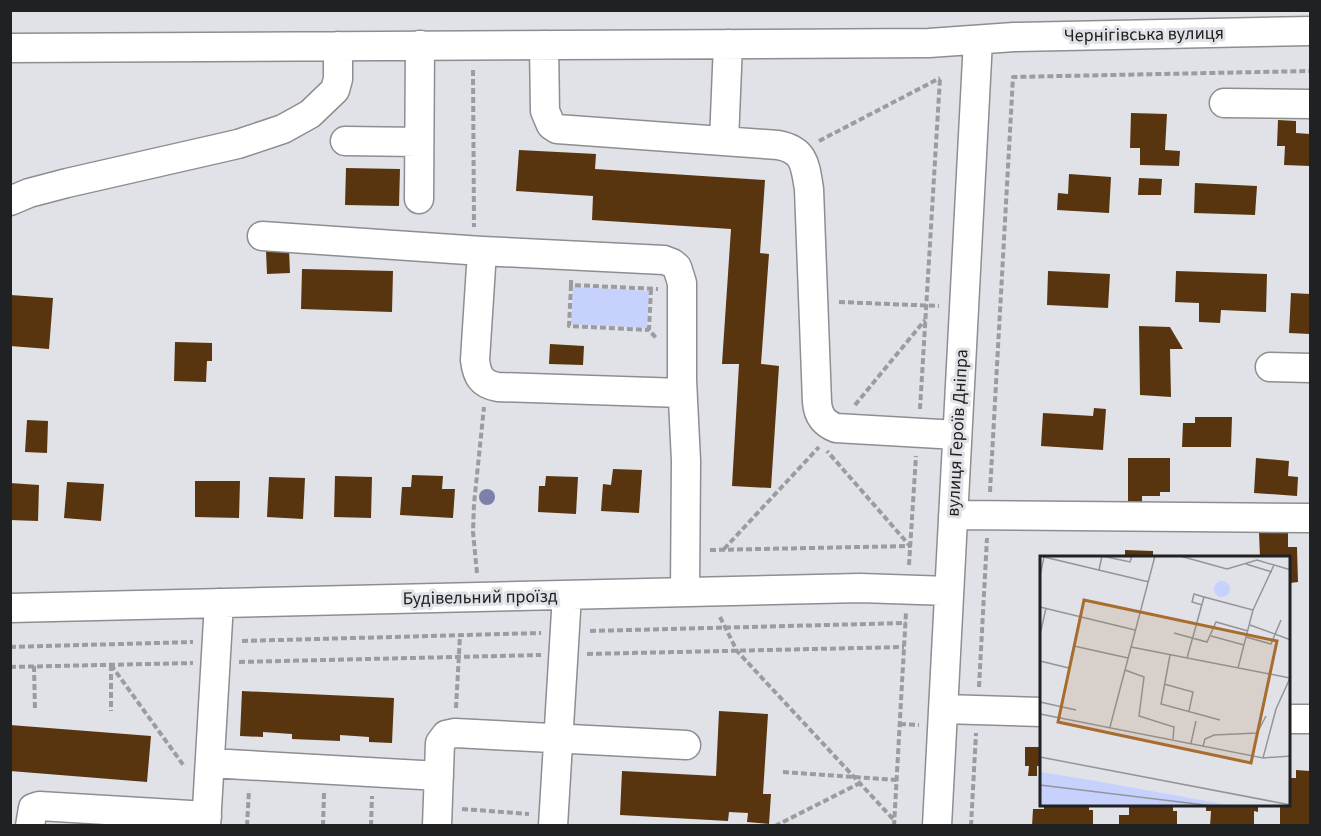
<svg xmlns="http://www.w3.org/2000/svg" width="1321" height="836" font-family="'Source Sans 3',sans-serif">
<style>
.green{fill:#c7d1fe}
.building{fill:#58350f}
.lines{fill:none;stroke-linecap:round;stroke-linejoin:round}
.minor-casing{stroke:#8d8e92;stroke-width:31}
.path{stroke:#9b9c9f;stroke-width:4;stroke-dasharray:6 3;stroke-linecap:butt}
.minor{stroke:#fff;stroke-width:28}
.tree{fill:#7d80a9}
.labels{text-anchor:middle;stroke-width:6;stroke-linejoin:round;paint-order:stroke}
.street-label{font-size:18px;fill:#202122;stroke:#e1e2e7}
.inset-road{fill:none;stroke:#949598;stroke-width:1.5}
.view{fill:#a86c2f;fill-opacity:0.15;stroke:#a86c2f;stroke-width:3}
.inset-edge{fill:none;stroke:#202122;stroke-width:3}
</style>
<rect width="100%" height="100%" fill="#e1e2e7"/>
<!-- green -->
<path class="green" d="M 573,287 L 649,291 L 647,328 L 571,324 Z"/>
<!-- building -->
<path class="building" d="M 1131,113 L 1167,114 L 1165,150 L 1180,151 L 1179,166 L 1140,165 L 1140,148 L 1130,148 Z
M 1278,120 L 1296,121 L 1296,133 L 1310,134 L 1310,166 L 1284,165 L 1285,146 L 1277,146 Z
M 519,150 L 596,154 L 595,169 L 765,180 L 760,253 L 769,254 L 761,364 L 779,366 L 771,488 L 732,486 L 739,364 L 722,364 L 731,229 L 592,220 L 593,196 L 516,191 Z
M 346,168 L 400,169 L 399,206 L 345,205 Z
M 1069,174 L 1111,177 L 1109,213 L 1057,210 L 1058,193 L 1068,194 Z
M 1139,178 L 1162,179 L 1161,195 L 1138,195 Z
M 1195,183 L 1257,186 L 1255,215 L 1194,213 Z
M 289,249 L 290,273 L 267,274 L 266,251 Z
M 302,269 L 393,271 L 392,312 L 301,309 Z
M 1048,271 L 1110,274 L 1108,308 L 1047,305 Z
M 1176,271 L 1267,274 L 1266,312 L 1221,310 L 1220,323 L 1199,322 L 1199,303 L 1175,302 Z
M 1291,293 L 1310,294 L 1310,334 L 1289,333 Z
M 11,295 L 53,298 L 49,349 L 10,346 Z
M 1139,326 L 1170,327 L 1183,349 L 1170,349 L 1171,397 L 1140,395 Z
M 175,342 L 212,343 L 212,361 L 207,361 L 206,382 L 174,381 Z
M 550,344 L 584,346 L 583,365 L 549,364 Z
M 1094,408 L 1106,409 L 1103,450 L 1041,446 L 1043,413 L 1093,416 Z
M 1195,417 L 1232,417 L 1231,447 L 1182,447 L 1183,423 L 1195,423 Z
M 27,420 L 48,421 L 47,453 L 25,452 Z
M 1128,458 L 1170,458 L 1170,492 L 1160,492 L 1160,496 L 1142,496 L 1142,502 L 1128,502 Z
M 1256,458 L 1289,461 L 1288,476 L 1298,477 L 1297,496 L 1254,493 Z
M 613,469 L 642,470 L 639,513 L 601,511 L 603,484 L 611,485 Z
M 412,475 L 443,476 L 442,489 L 455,489 L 453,518 L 400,515 L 402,487 L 411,487 Z
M 335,476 L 372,477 L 371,518 L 334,517 Z
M 546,476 L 578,477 L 576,514 L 538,512 L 539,486 L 545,486 Z
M 269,477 L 305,478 L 303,519 L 267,517 Z
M 195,481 L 240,481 L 239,518 L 195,517 Z
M 67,482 L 104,484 L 101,521 L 64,518 Z
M 10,483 L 39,485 L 38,521 L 10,520 Z
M 1259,533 L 1288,533 L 1288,547 L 1297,547 L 1298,582 L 1290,583 L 1290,557 L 1260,557 Z
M 1125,550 L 1153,551 L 1153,557 L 1125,557 Z
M 242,691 L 394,698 L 392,743 L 369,742 L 369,737 L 340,735 L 340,741 L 292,739 L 292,734 L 277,733 L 263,732 L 263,737 L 240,736 Z
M 719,711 L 768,714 L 763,794 L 771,794 L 769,824 L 747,822 L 748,813 L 729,812 L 728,821 L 620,815 L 622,771 L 716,776 Z
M 10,725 L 151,736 L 147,782 L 10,771 Z
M 1025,747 L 1040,747 L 1040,766 L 1037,766 L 1037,776 L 1028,776 L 1029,766 L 1025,766 Z
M 1296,770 L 1310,771 L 1310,826 L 1280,826 L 1280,804 L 1290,804 L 1290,778 L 1296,778 Z
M 1044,804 L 1089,804 L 1089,810 L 1093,810 L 1093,826 L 1032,826 L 1033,809 L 1044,809 Z
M 1129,804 L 1173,804 L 1173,811 L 1177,811 L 1177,826 L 1119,826 L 1119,815 L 1129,815 Z
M 1206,804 L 1258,804 L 1258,812 L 1254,811 L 1254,826 L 1210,826 L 1211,811 L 1206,811 Z"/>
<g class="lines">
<defs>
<path id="minor" d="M 544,45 L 545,111 L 551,125 L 557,129 L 778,145 C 805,150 805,165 809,189 L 817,402 C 818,415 823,423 836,428 L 957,435
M 10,48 L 929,43 L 1014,37 L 1310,31
M 1224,103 L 1310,104
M 345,141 L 419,142
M 724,141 L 728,44
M 419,199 L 420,45
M 10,201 L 29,193 L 67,183 L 238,144 L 283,129 L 310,114 L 335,90 L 338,79 L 338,46
M 262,236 L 482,251 L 664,260 L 672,263 L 677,267 L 682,283 L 682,380 L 686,461 L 685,592
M 482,251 L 475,360 C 477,376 481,384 498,387 L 682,393
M 1270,367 L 1310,368
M 953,515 L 1310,518
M 10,608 L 860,588 L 949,591
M 943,709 L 1042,712
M 1290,719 L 1310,719
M 210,763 L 439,776
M 30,826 L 33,808 L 39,806 L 207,816
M 206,826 L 219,603
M 437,826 L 440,743 L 446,735 L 455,733 L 686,745
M 553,826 L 567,595
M 937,826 L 978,40"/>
</defs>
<!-- minor casing -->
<use href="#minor" class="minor-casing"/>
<!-- path -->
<path class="path" d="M 473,70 L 474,227
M 819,141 L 940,78
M 571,280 L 571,285 L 658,289
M 571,285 L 569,326 L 649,330
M 651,289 L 649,330 L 657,339
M 839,302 L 939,306
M 855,405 L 925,320
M 920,409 L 940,78
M 990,492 L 1013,77 L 1310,71
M 724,549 L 819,447
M 710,550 L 910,546 L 827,451
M 909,565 L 916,456
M 477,573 L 473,532 L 474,504 L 484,407
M 720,617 L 737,651 L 894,820
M 590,631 L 906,623
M 242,641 L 541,633
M 10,647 L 193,642
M 587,654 L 904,647
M 239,662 L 541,655
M 111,665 L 184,766
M 111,665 L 111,711
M 34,666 L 35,710
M 10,667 L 193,663
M 979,687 L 987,538
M 456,708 L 460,635
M 900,724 L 919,725
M 783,772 L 897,780
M 462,809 L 529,814
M 247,826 L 249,790
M 323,826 L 324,793
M 371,826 L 372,796
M 775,826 L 860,783
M 894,826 L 906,612
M 971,826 L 976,733"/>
<!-- minor -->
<use href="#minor" class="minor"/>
</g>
<!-- trees -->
<circle class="tree" cx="487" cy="497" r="8"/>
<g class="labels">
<!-- street labels -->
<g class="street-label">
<text transform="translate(1144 34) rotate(-1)" y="6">Чернігівська вулиця</text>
<text transform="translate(957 433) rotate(-87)" y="6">вулиця Героїв Дніпра</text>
<text transform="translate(480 597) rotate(-1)" y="6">Будівельний проїзд</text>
</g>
</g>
<!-- overview -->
<g transform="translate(1040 556)">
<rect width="250" height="250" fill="#e1e2e7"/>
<path d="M174 33a8 8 0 1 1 16 0a8 8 0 1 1-16 0ZM 0,216 L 56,225 L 194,250 L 0,250 Z" fill="#c7d1fe"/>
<path class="inset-road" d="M 140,0 L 187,13 L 217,4 L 251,14M 206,8 L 232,16M 59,14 L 62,0 L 90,6 L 92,0M 0,20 L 4,1 L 109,26M 162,49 L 152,46 L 154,38 L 164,41M 0,51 L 95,74M 213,54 L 234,9M 210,69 L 251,84M 134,77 L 167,86 L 176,66 L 208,75M 0,79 L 6,52M 171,80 L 204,89M 206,81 L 231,88 L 241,64M 34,90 L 88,102M 91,91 L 250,122M 130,99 L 121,148 L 180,164M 147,102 L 164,41 L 213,54 L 198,112M 0,105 L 29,112 L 40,61M 85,114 L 104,121 L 99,160 L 134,171 L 133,183M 124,128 L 153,136 L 149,155M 0,146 L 36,154M 0,158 L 223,202 L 236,153 L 251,120M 70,171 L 115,0M 151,187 L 156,165M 163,190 L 165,183 L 174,179 L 217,177 L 226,160M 0,201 L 251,249M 223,202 L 251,200M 0,229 L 173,250"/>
<path class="view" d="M 44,44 L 237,85 L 211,207 L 18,166 Z"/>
<rect width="250" height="250" class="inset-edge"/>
</g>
<!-- border -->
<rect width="1321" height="836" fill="none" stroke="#202122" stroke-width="24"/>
</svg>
